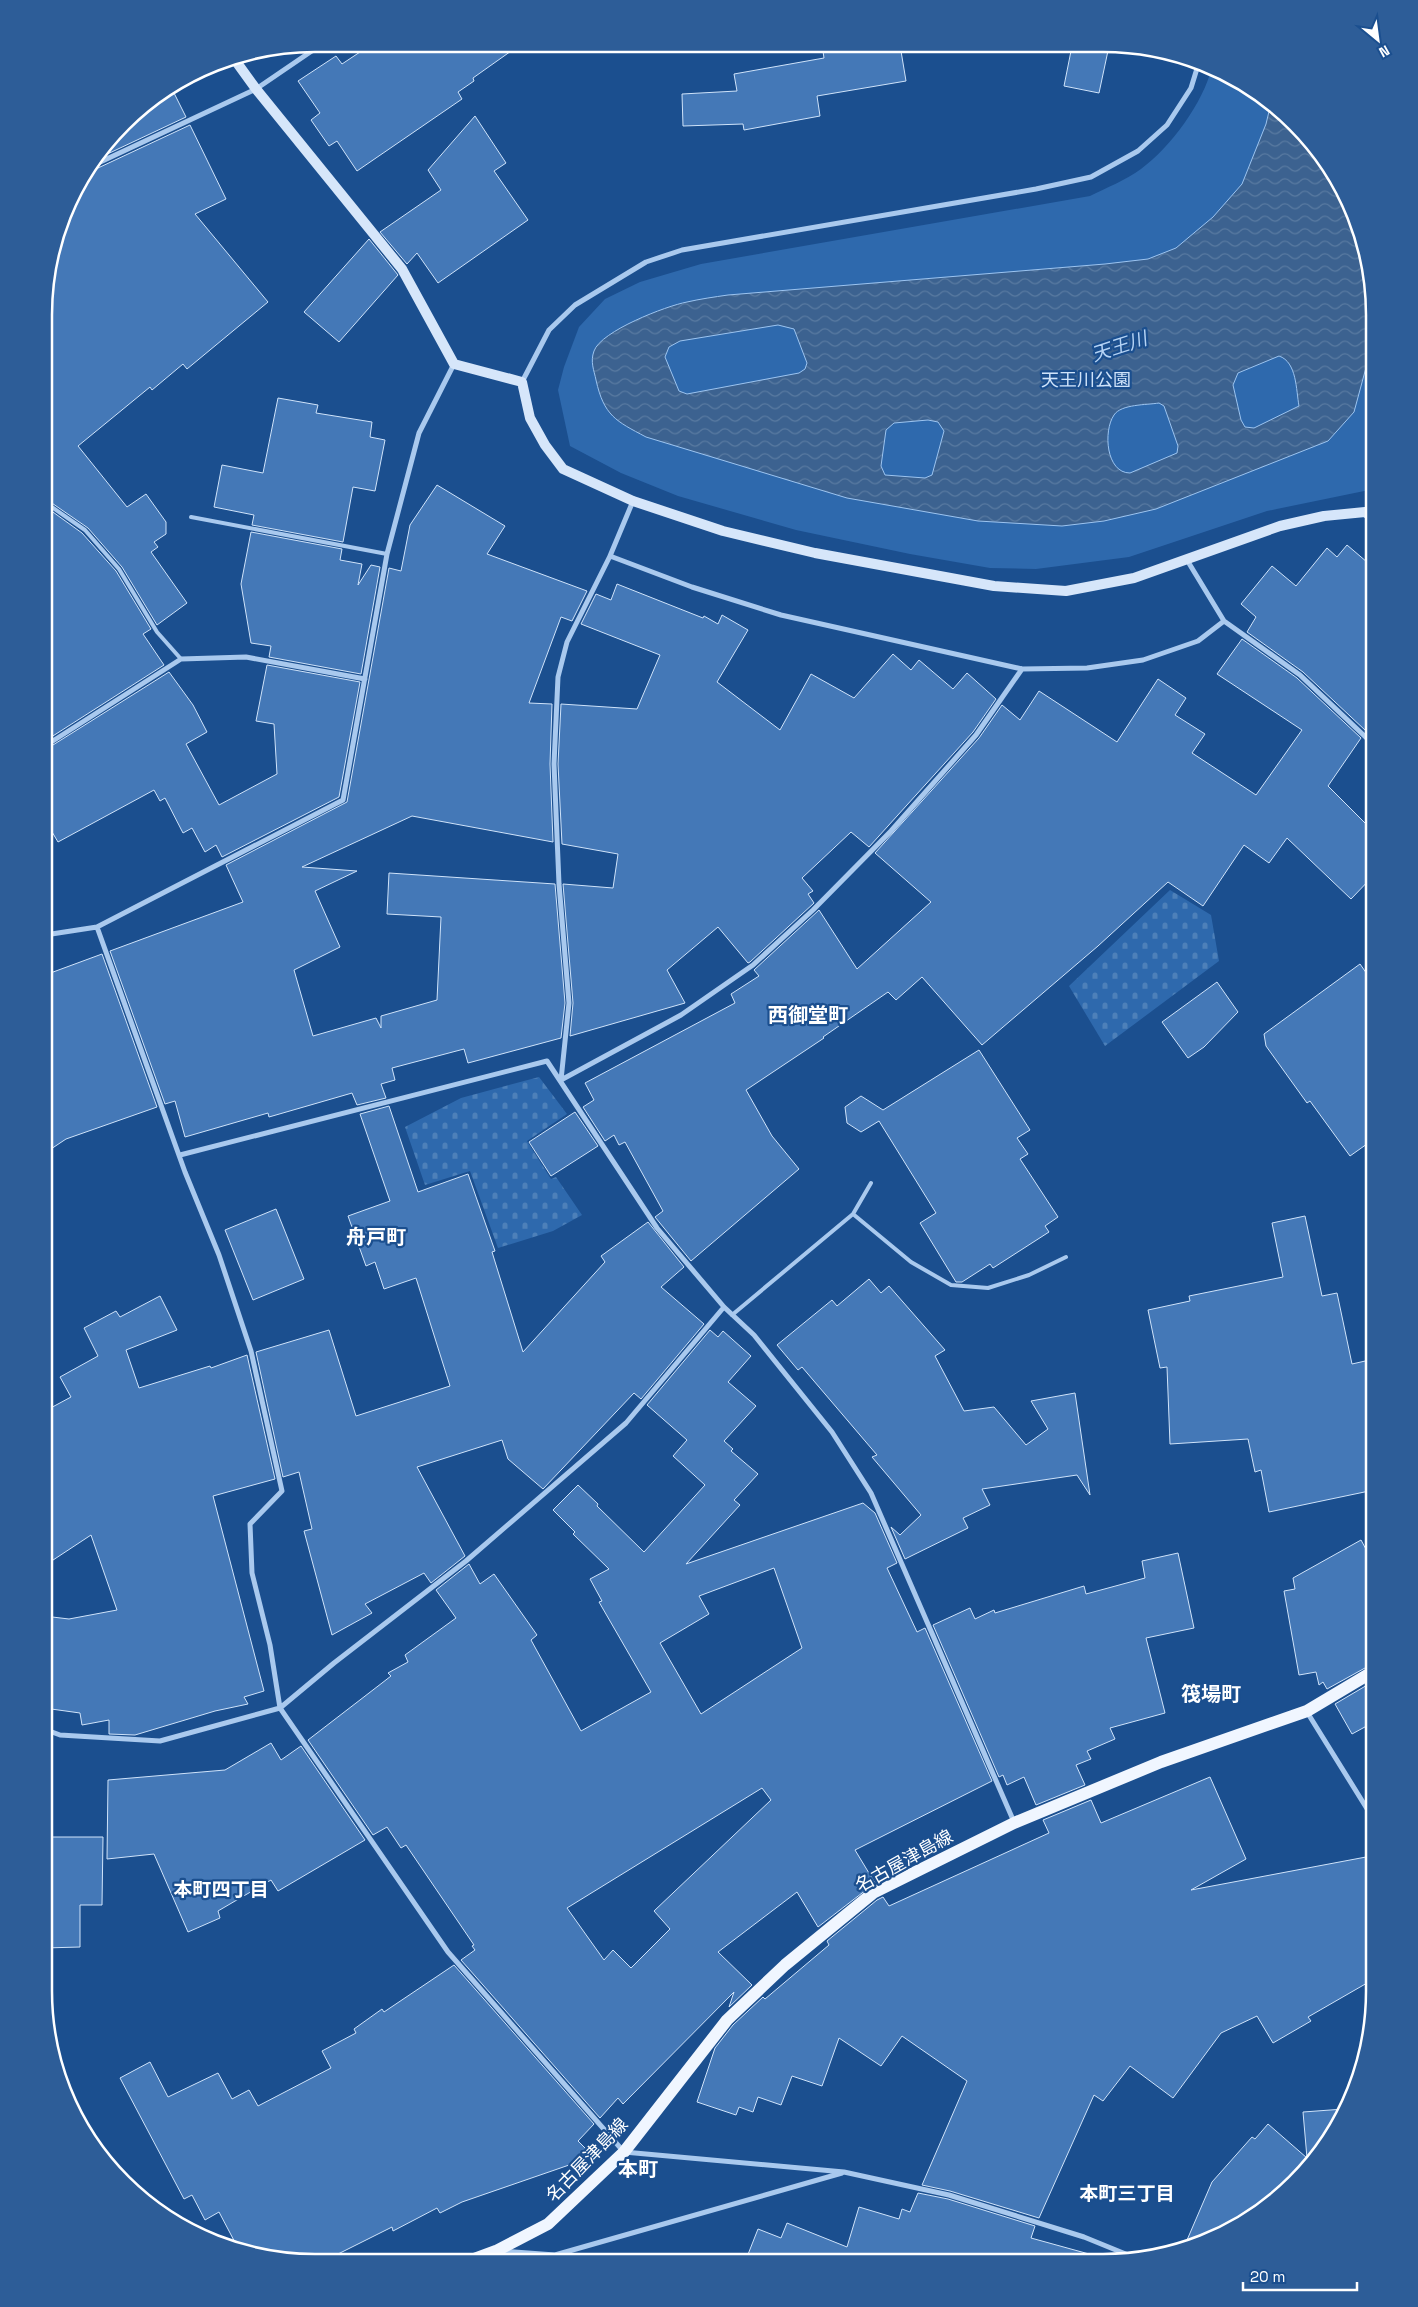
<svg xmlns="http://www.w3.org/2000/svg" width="1418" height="2307" font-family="'Space Grotesk','Noto Sans JP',sans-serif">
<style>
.cemetery{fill:url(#cemetery-stones)}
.park{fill:#2e69ad}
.water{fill:url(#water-waves);stroke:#9cc4f0;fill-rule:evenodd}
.building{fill:#4478b7;stroke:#cfe3fa;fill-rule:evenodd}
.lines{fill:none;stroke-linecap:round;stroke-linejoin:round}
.lane{stroke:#a9c9ee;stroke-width:4}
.street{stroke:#a9c9ee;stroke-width:5}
.secondary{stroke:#d6e6fa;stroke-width:10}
.primary{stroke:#f0f6ff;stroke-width:12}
.labels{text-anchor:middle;stroke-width:4.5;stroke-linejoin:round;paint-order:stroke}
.park-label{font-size:18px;fill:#cfe3fa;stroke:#1b4f8f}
.street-label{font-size:18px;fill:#fff;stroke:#1b4f8f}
.water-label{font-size:19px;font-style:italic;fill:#b5d3f5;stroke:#1b4f8f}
.neighbourhood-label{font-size:19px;font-weight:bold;fill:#fff;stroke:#1b4f8f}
.quarter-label{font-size:20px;font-weight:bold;fill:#fff;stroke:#1b4f8f}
.rim{fill:none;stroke:#fff;stroke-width:2.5}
</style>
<defs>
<pattern id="cemetery-stones" width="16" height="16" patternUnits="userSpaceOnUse" patternTransform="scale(1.25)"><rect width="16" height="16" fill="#2e69ad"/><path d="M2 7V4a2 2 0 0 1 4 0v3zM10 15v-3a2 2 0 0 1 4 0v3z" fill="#4d80b9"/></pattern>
<pattern id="water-waves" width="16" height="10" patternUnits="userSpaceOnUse" patternTransform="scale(1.25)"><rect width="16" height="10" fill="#3c6290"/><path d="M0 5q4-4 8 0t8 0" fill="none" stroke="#597aa1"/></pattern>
</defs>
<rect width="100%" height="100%" fill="#1b4f8f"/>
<!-- cemetery -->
<path class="cemetery" d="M 1170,890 L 1211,915 L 1219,961 L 1105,1046 L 1069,986 Z
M 539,1077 L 567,1114 L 527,1141 L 551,1179 L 556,1177 L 582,1215 L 553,1231 L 498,1248 L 470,1171 L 425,1185 L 405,1127 L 461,1098 Z"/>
<!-- park -->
<path class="park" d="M 1212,67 L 1268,100 L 1318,150 L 1354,212 L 1374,315 L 1374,489 L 1267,511 L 1129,557 L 1036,569 L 990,568 L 910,554 L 796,530 L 678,496 L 621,473 L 570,446 L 558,390 L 564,367 L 579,327 L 605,299 L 640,282 L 701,264 L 1090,196 C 1106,188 1126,180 1141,169 C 1171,147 1203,103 1212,67 Z"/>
<!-- water -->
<path class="water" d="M 1271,103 L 1318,150 L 1354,212 L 1374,315 L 1374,338 L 1354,412 L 1328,441 L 1156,509 L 1104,521 L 1062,526 L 978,521 L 847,498 L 646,437 C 616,421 604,416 596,380 C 594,370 590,362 594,351 C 601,331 666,306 687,302 C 700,299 714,297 728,295 L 1105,264 L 1148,259 L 1176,248 L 1213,217 L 1242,184 L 1266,124 ZM 778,325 L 794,329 L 807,363 L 805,369 L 799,373 L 687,394 L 679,391 L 665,357 L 669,347 L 680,341 ZM 1279,356 C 1297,362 1296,390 1299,406 L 1254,428 L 1245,427 L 1241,420 L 1233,385 L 1238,373 ZM 1159,403 L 1164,406 L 1178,446 L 1177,453 L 1130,473 C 1106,473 1103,431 1114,415 C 1121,404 1147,405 1159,403 ZM 928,420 L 938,422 L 944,431 L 932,475 L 925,478 L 885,475 L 881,466 L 886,430 L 894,423 Z"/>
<!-- building -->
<path class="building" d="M 372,44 L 521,44 L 473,78 L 474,81 L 458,92 L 462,99 L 357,171 L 337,141 L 329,146 L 311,120 L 320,113 L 298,81 L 336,56 L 342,64 Z
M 822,45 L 900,45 L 906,81 L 817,96 L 820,116 L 744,130 L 743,124 L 683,126 L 682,94 L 737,91 L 734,74 L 824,58 Z
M 1072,46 L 1109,46 L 1099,93 L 1064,86 Z
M 172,89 L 186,117 L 101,157 L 136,111 Z
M 475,116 L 506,163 L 494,171 L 528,220 L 438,283 L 417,253 L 407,264 L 380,232 L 441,190 L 428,170 Z
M 190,125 L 226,199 L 195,214 L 268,302 L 187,369 L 183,364 L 152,390 L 150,387 L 78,446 L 127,507 L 146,494 L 166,522 L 166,534 L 154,542 L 158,547 L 151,552 L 187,603 L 157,625 L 122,567 L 88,528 L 46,499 L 46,280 L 72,195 L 93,167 L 98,168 Z
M 369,239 L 398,275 L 339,342 L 304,312 Z
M 278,398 L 318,405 L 316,413 L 372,422 L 370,437 L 385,440 L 375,491 L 353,487 L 343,542 L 252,525 L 254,515 L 214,507 L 222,465 L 263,473 Z
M 437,485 L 505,526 L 487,554 L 587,591 L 572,621 L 561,617 L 529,703 L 552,704 L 550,764 L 553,842 L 412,816 L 302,867 L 357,871 L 315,891 L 340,947 L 294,970 L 313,1036 L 376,1018 L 381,1028 L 381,1016 L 437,1000 L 441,917 L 387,914 L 389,873 L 555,884 L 565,1003 L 561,1038 L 468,1063 L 464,1049 L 392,1068 L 395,1080 L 381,1084 L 386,1098 L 357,1105 L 352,1093 L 269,1117 L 268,1113 L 185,1137 L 175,1101 L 165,1104 L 110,951 L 243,902 L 226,865 L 347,802 L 389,568 L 401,571 L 410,525 Z
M 46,507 L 82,533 L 116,571 L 151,629 L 143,634 L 164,665 L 45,741 Z
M 251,532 L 342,549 L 340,560 L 362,564 L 358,585 L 371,565 L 380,567 L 361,674 L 269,657 L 271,646 L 251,643 L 241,584 Z
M 1347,545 L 1374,568 L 1374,719 L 1366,731 L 1303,672 L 1247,632 L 1256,617 L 1241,604 L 1272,566 L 1296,586 L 1327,548 L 1337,557 Z
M 617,584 L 703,618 L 704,616 L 718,624 L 722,615 L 748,630 L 717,682 L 780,730 L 811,674 L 854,698 L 893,654 L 911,670 L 919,660 L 953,689 L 967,673 L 996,699 L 973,732 L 869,847 L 851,832 L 802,878 L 813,891 L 808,894 L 814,903 L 750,962 L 748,963 L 718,927 L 667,970 L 685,1003 L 570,1036 L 573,1003 L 563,884 L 613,888 L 618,854 L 562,844 L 558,764 L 561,704 L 637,709 L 660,655 L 581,624 L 596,594 L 611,600 Z
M 1242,639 L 1297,678 L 1361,738 L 1328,786 L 1374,832 L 1374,875 L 1351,899 L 1287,838 L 1269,863 L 1244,845 L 1203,906 L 1168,882 L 1098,946 L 982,1045 L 922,977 L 896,1000 L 888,992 L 823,1037 L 824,1038 L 746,1090 L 772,1136 L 799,1169 L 691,1261 L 655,1217 L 663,1211 L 625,1142 L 619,1145 L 614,1135 L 605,1141 L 583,1107 L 594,1100 L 585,1083 L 735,1003 L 731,994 L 759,976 L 754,970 L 819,910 L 857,969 L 931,902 L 875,853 L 979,738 L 1002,705 L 1020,720 L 1039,691 L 1117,742 L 1158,679 L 1186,698 L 1175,715 L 1205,734 L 1192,753 L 1256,795 L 1302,730 L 1217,674 Z
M 267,665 L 360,682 L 339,797 L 222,857 L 216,845 L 205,852 L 192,828 L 183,833 L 165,798 L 160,801 L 154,790 L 58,842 L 45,820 L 45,750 L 169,672 L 193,705 L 207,732 L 186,744 L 219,805 L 277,774 L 274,724 L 256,721 Z
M 102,954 L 157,1107 L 66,1139 L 45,1153 L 45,975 Z
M 1360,964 L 1374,984 L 1374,1139 L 1350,1156 L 1310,1101 L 1307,1103 L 1266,1046 L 1264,1034 Z
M 1217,982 L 1238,1012 L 1204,1047 L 1188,1058 L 1162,1022 Z
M 979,1050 L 1030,1130 L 1017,1138 L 1028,1154 L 1020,1159 L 1058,1217 L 1045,1226 L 1049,1232 L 993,1268 L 990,1264 L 962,1282 L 956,1282 L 920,1223 L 936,1213 L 879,1121 L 861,1132 L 847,1123 L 845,1107 L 861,1096 L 883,1110 Z
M 389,1106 L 418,1192 L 468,1174 L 495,1251 L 492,1252 L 523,1352 L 605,1262 L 601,1256 L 648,1222 L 684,1267 L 661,1287 L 704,1324 L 641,1399 L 634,1393 L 543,1489 L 508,1459 L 502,1440 L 417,1467 L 465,1556 L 431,1583 L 424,1573 L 365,1604 L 372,1613 L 332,1635 L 304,1531 L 312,1529 L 299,1472 L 283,1477 L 256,1352 L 329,1330 L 356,1416 L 450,1386 L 416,1278 L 384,1289 L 375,1262 L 366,1266 L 348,1216 L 390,1201 L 360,1114 Z
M 575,1112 L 598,1146 L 551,1176 L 529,1142 Z
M 276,1209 L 304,1279 L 253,1300 L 225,1230 Z
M 1305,1216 L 1322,1296 L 1337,1293 L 1352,1364 L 1374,1359 L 1374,1490 L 1269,1512 L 1261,1470 L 1255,1472 L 1248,1439 L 1170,1444 L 1167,1367 L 1160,1368 L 1148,1310 L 1190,1301 L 1189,1296 L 1283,1277 L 1272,1223 Z
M 869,1279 L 881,1293 L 889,1286 L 945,1350 L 935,1356 L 964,1411 L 994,1407 L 1026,1445 L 1048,1429 L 1031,1401 L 1075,1393 L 1090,1495 L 1077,1475 L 982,1489 L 990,1505 L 963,1518 L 968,1528 L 905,1559 L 891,1527 L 900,1535 L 921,1515 L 872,1457 L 877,1455 L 802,1367 L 798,1370 L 777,1345 L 832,1300 L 837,1306 Z
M 160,1296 L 177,1330 L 126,1350 L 139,1388 L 210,1366 L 211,1368 L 247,1355 L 275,1479 L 213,1496 L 264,1691 L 244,1697 L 248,1704 L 215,1711 L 135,1735 L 109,1734 L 109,1720 L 82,1725 L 80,1713 L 44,1708 L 44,1616 L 69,1619 L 117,1610 L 91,1535 L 44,1566 L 45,1411 L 71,1397 L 60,1377 L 98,1356 L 84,1328 L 116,1311 L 120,1317 Z
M 710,1330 L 718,1337 L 723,1331 L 751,1356 L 728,1382 L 756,1406 L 724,1441 L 733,1449 L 731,1451 L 758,1474 L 734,1500 L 740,1505 L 686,1564 L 863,1503 L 875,1513 L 897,1563 L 887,1568 L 917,1632 L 925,1628 L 992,1781 L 855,1850 L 875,1883 L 818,1927 L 797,1892 L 718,1952 L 752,1985 L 729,2007 L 734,1992 L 623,2104 L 618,2098 L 600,2118 L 461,1960 L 475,1950 L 472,1946 L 474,1945 L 406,1845 L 401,1848 L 387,1827 L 373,1835 L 308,1740 L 382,1683 L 391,1676 L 388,1673 L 408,1662 L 405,1655 L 456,1618 L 436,1590 L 469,1564 L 480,1584 L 494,1574 L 537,1635 L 531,1640 L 581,1731 L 651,1692 L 599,1602 L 602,1601 L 590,1579 L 609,1569 L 573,1534 L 575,1532 L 553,1510 L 578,1485 L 598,1504 L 597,1506 L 644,1552 L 705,1485 L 673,1456 L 687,1440 L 647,1405 ZM 774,1568 L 802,1648 L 701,1714 L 660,1643 L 709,1614 L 699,1596 ZM 762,1788 L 771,1800 L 654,1911 L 670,1929 L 631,1968 L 613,1950 L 604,1960 L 567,1908 Z
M 1361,1540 L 1374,1564 L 1374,1663 L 1327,1689 L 1323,1682 L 1319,1685 L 1316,1672 L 1299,1675 L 1284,1591 L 1295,1589 L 1293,1578 Z
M 1178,1553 L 1194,1628 L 1146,1638 L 1165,1713 L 1110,1728 L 1115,1739 L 1087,1751 L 1091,1759 L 1076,1765 L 1085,1785 L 1036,1805 L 1024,1777 L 1007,1785 L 1003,1775 L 999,1777 L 933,1625 L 970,1608 L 975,1619 L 994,1610 L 995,1613 L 1084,1586 L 1086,1594 L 1145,1578 L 1142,1561 Z
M 1374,1681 L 1374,1722 L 1352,1734 L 1335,1704 Z
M 271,1743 L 281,1760 L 301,1746 L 365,1840 L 278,1891 L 271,1880 L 218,1911 L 220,1918 L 188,1932 L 154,1854 L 107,1859 L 108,1780 L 225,1770 Z
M 1210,1777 L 1246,1859 L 1191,1890 L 1366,1857 L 1369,1892 L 1374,1892 L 1374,1979 L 1308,2017 L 1311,2021 L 1273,2043 L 1257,2016 L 1221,2033 L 1173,2098 L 1130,2066 L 1103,2101 L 1094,2095 L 1039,2218 L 950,2191 L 922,2185 L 967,2081 L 902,2036 L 881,2066 L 839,2038 L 822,2086 L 792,2076 L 781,2105 L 758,2097 L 753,2112 L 739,2107 L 736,2115 L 697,2102 L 715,2048 L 733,2025 L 763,1997 L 765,1999 L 829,1945 L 827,1941 L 877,1900 L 883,1897 L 889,1906 L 1049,1833 L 1043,1820 L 1091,1800 L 1101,1823 Z
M 52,1837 L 103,1837 L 102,1905 L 80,1905 L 80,1947 L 44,1948 L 44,1849 L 51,1849 Z
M 454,1965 L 594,2124 L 578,2141 L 588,2151 L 572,2164 L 462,2202 L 440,2213 L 437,2208 L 393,2231 L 392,2227 L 324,2261 L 280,2261 L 239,2250 L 219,2212 L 205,2220 L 192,2195 L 184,2199 L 120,2078 L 150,2062 L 168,2097 L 218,2073 L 232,2099 L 249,2090 L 258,2106 L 331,2068 L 322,2051 L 356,2033 L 354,2029 L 382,2009 L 384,2012 Z
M 1344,2109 L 1318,2157 L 1268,2207 L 1206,2243 L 1184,2247 L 1212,2182 L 1252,2137 L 1255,2139 L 1268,2124 L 1307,2158 L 1303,2112 Z
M 918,2193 L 948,2199 L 1035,2226 L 1031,2238 L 1089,2254 L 1088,2263 L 745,2262 L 758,2229 L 781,2238 L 787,2223 L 847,2247 L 859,2207 L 899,2219 L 902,2209 L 910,2212 Z"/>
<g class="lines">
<!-- lane -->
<path class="lane" d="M 46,503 L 85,530 L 119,569 L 157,632 L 181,659
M 191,517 L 387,554
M 853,1214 L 911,1262 L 951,1285 L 988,1288 L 1029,1275 L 1066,1257
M 732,1315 L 853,1214 L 871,1183
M 497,2253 L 503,2262"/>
<!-- street -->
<path class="street" d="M 96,164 L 256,89 L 322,44
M 522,382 L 549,330 L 575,305 L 646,262 L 682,250 L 1036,189 L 1091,177 L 1138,151 L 1167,125 L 1191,88 L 1199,62
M 610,556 L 692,587 L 781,615 L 1022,669 L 1087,668 L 1143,660 L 1198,641 L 1224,621 L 1300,675 L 1374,745
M 1187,560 L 1224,621
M 45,746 L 181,659 L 246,657 L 365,679
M 97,927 L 185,1172 L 219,1255 L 251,1351 L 282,1491 L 250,1524 L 252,1573 L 270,1645 L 280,1708 L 448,1952 L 624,2152 L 844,2172 L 949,2195 L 1084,2237 L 1133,2257
M 45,935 L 97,927 L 343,800 L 387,554 L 419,433 L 454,364
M 561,1080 L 681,1015 L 753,965 L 813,910 L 891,831 L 976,735 L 1022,669
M 561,1080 L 569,1003 L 559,884 L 554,764 L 558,677 L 567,642 L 610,556 L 633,501
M 180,1155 L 547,1061 L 657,1228 L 724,1307 L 754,1335 L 832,1432 L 871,1493 L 1014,1822
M 1307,1712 L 1374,1820
M 44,1729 L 60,1735 L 160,1741 L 280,1708 L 334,1663 L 466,1561 L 626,1423 L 724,1307
M 502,2251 L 555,2255 L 842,2173"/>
<!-- secondary -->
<path class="secondary" d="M 235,60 L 256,89 L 402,269 L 454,364 L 522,382 L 530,418 L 545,445 L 563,469 L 633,501 L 723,531 L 815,553 L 994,586 L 1066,591 L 1134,578 L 1280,526 L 1324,516 L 1365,512 L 1374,518"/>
<!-- primary -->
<path class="primary" d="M 469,2261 L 496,2251 L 548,2224 L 624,2152 L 727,2020 L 785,1965 L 873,1893 L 1014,1823 L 1161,1762 L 1307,1711 L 1374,1671"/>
</g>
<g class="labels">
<!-- park labels -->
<g class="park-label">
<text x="1086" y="386">天王川公園</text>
</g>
<!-- street labels -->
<g class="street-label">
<text transform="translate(904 1861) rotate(-29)" y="6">名古屋津島線</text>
<text transform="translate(587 2160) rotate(-46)" y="6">名古屋津島線</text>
</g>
<!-- water labels -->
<g class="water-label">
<text transform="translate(1119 346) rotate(-18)" y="7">天王川</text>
</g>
<!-- neighbourhood labels -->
<g class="neighbourhood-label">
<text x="221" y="1896">本町四丁目</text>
<text x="1127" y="2200">本町三丁目</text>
</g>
<!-- quarter labels -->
<g class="quarter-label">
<text x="808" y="1022">西御堂町</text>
<text x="376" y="1244">舟戸町</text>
<text x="1211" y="1701">筏場町</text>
<text x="638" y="2176">本町</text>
</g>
</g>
<!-- crop -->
<path d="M0 0H1418V2307H0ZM315 52H1103A263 263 0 0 1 1366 315V1991A263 263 0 0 1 1103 2254H315A263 263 0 0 1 52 1991V315A263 263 0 0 1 315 52Z" fill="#2d5d98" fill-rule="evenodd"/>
<path class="rim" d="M315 52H1103A263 263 0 0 1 1366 315V1991A263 263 0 0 1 1103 2254H315A263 263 0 0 1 52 1991V315A263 263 0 0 1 315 52Z"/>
<!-- north arrow -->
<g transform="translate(1378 40) rotate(151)" stroke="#1b4f8f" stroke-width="4" paint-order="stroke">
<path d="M0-4L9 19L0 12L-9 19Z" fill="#ffffff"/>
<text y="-8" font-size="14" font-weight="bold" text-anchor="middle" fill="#ffffff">N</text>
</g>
<!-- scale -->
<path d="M1243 2282v8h114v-8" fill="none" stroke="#ffffff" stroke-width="2.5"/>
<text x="1250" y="2282" font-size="15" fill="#ffffff" stroke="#1b4f8f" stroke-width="4" paint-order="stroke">20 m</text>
</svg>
